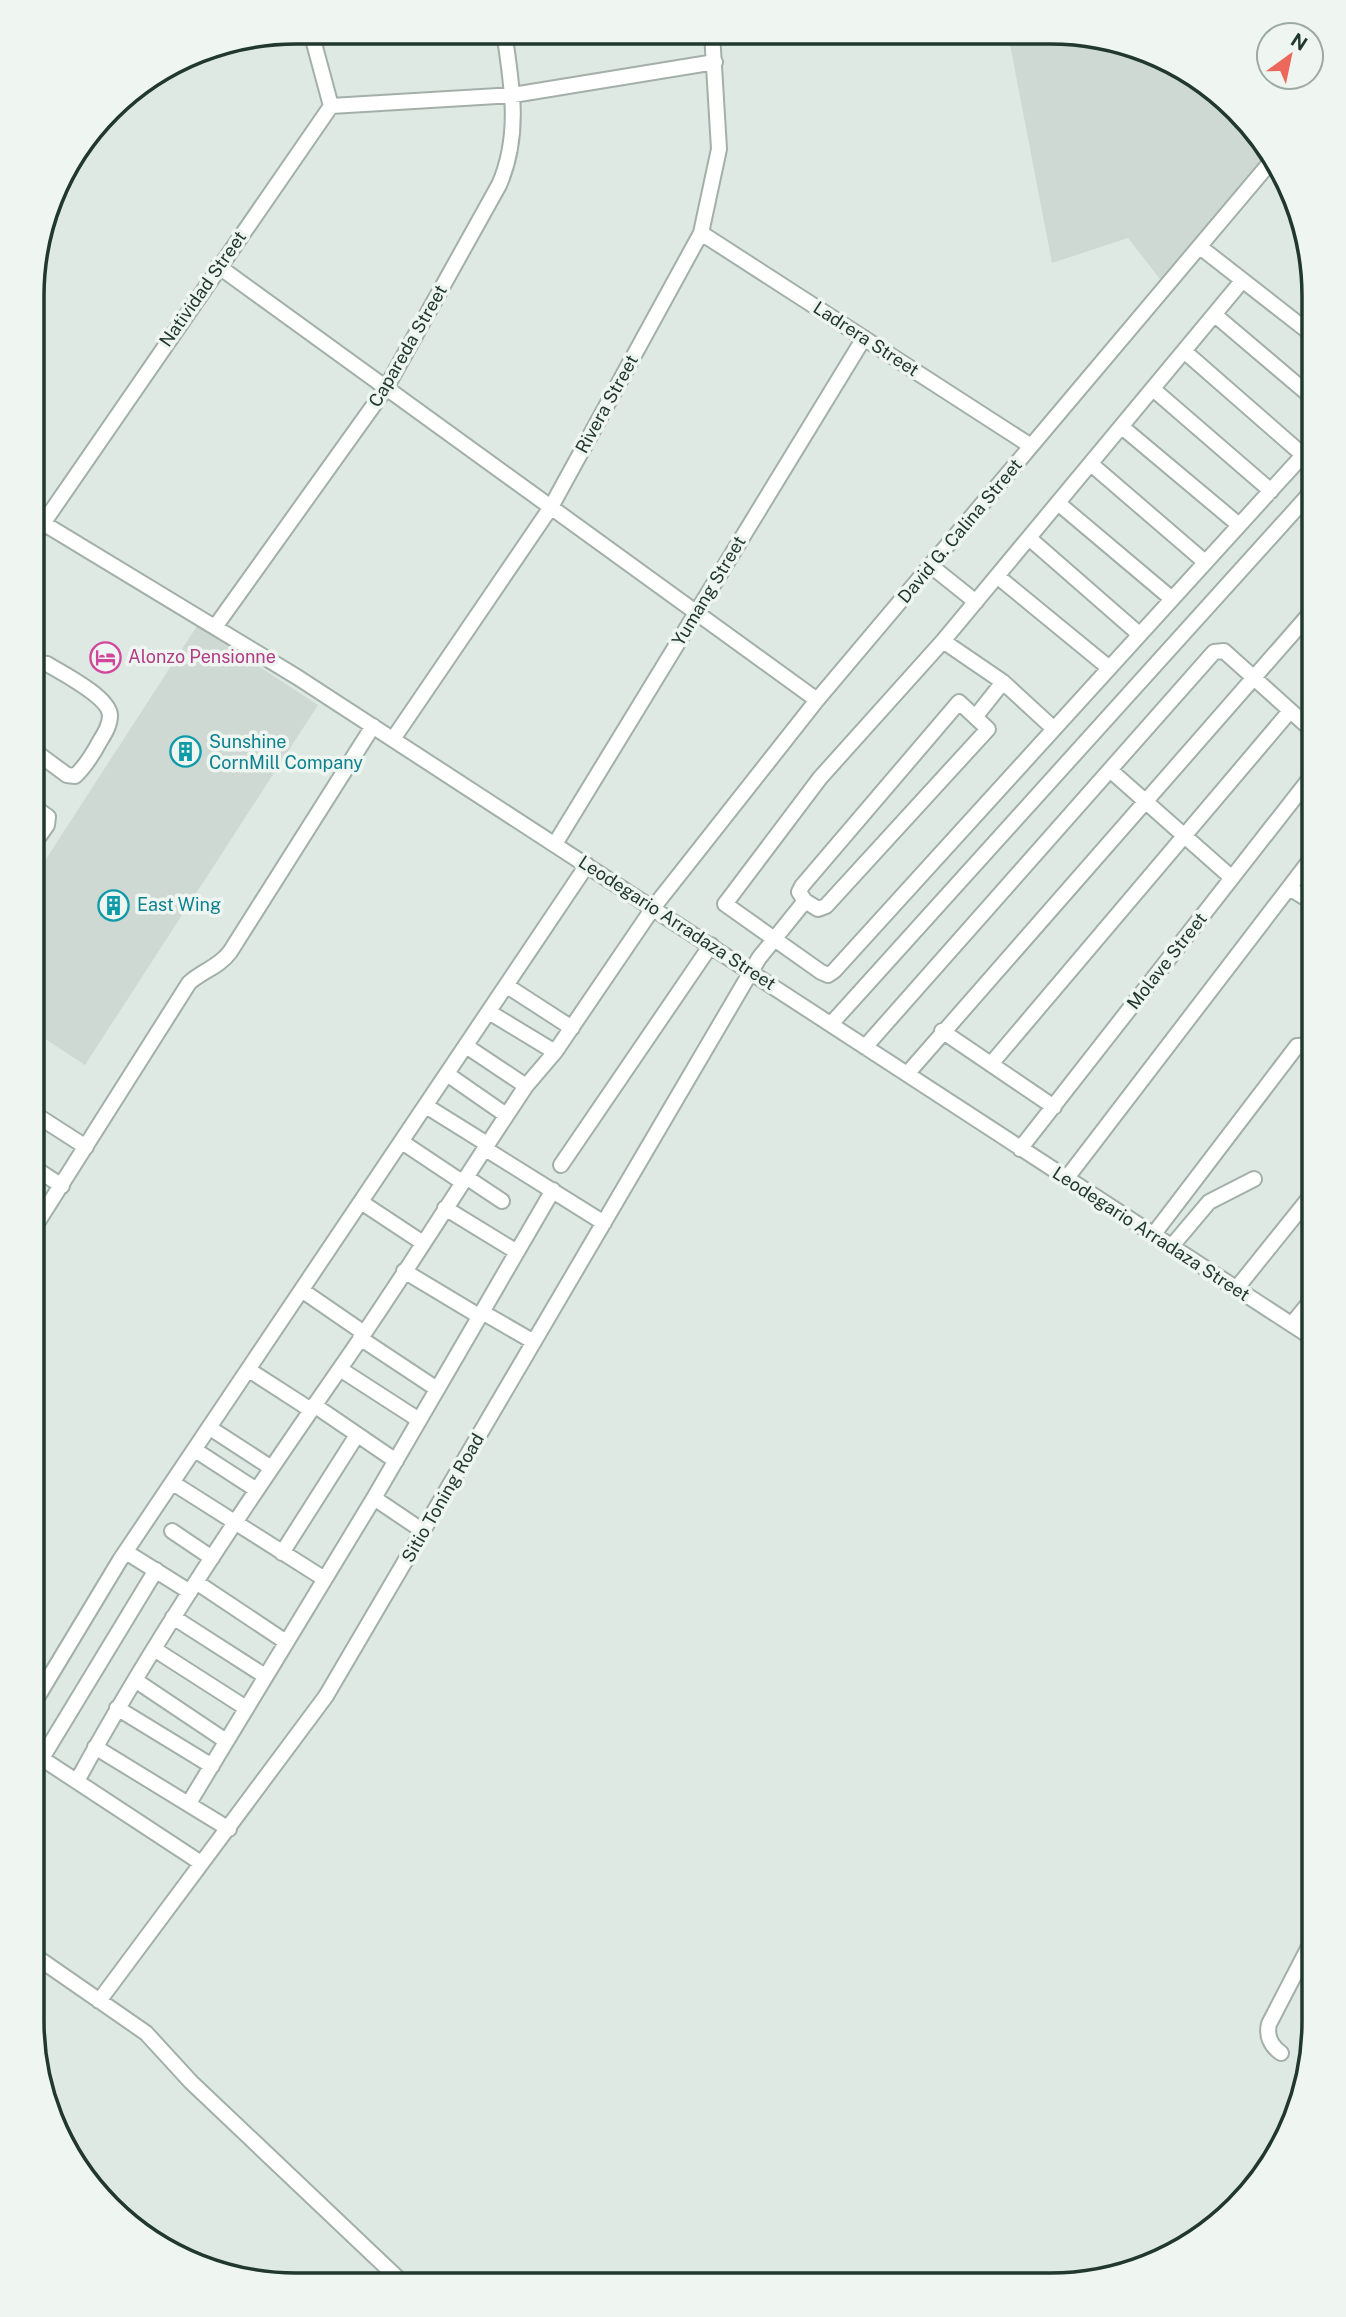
<svg xmlns="http://www.w3.org/2000/svg" width="1346" height="2317" font-family="'Public Sans',sans-serif">
<style>
.built{fill:#cdd9d2}
.lines{fill:none;stroke-linecap:round;stroke-linejoin:round}
.minor-casing{stroke:#a2b0a9;stroke-width:18}
.minor{stroke:#fff;stroke-width:14}
.labels{text-anchor:middle;stroke-width:7;stroke-linejoin:round;paint-order:stroke}
.street-label{font-size:18px;fill:#21382e;stroke:#eff6f1}
.hotel-label{font-size:18px;fill:#b23c85;stroke:#eff6f1;text-anchor:start}
.culture-label{font-size:18px;fill:#0d838f;stroke:#eff6f1;text-anchor:start}
.rim{fill:none;stroke:#21382e;stroke-width:3.5}
</style>
<rect width="100%" height="100%" fill="#dfe9e3"/>
<!-- built -->
<path class="built" d="M 1008,34 L 1085,34 L 1152,52 L 1212,86 L 1260,135 L 1271,154 L 1163,283 L 1128,238 L 1052,263 Z
M 197,626 L 318,705 L 85,1065 L 33,1031 L 33,879 Z"/>
<g class="lines">
<defs>
<path id="minor" d="M 331,106 L 513,95 L 715,62
M 701,233 L 1031,446
M 1200,247 L 1314,336
M 218,266 L 817,700
M 1242,281 L 943,641 L 820,778 L 725,904 L 821,972 L 828,975 L 834,971 L 1314,443
M 1215,315 L 1314,399
M 1184,351 L 1303,455
M 1153,389 L 1271,491
M 1122,427 L 1239,525
M 1091,464 L 1205,562
M 1058,503 L 1172,599
M 33,517 L 297,677 L 1314,1339
M 33,538 L 331,106 L 311,32
M 1029,538 L 1139,634
M 931,566 L 976,602
M 997,576 L 1108,667
M 215,627 L 386,388 L 499,185 C 521,135 512,85 504,32
M 943,641 L 1003,682 L 1053,728
M 959,702 L 988,729 L 826,906 L 818,909 L 805,901 L 799,892 L 802,886 Z
M 976,716 L 1003,682
M 393,739 L 551,507 L 701,233 L 719,149 L 712,33
M 33,750 L 67,775 L 75,776 C 86,766 93,754 100,741 C 105,733 110,725 110,715 C 109,697 62,673 47,664 L 40,663 L 33,668
M 1110,770 L 1232,878
M 555,844 L 864,338
M 33,845 L 47,825 L 48,817 L 33,806
M 1289,888 L 1314,903
M 507,986 L 572,1028
M 489,1012 L 555,1052
M 831,1024 L 1314,489
M 942,1031 L 1054,1107
M 466,1046 L 526,1086
M 865,1047 L 1214,652 L 1224,651 L 1314,732
M 991,1064 L 1290,711
M 447,1074 L 506,1115
M 907,1074 L 1314,609
M 426,1106 L 487,1144
M 33,1113 L 86,1147
M 402,1142 L 462,1182
M 484,1148 L 604,1223
M 1020,1149 L 1314,773
M 561,1165 L 711,945
M 33,1167 L 62,1186
M 466,1177 L 502,1201
M 1066,1179 L 1314,855
M 361,1202 L 423,1243
M 445,1208 L 517,1252
M 32,1231 L 189,983 C 202,971 219,967 230,952 L 373,726
M 1153,1235 L 1297,1046 L 1314,1045
M 1171,1247 L 1209,1202 L 1254,1179
M 404,1271 L 479,1316
M 1236,1289 L 1314,1192
M 303,1291 L 364,1333
M 482,1312 L 534,1342
M 1292,1324 L 1314,1297
M 360,1338 L 437,1389
M 340,1369 L 419,1420
M 249,1370 L 311,1410
M 314,1405 L 396,1461
M 210,1428 L 270,1467
M 195,1450 L 255,1489
M 173,1483 L 323,1578
M 374,1498 L 423,1531
M 172,1531 L 212,1558
M 126,1552 L 190,1592
M 282,1553 L 357,1435
M 196,1582 L 286,1642
M 173,1617 L 265,1676
M 154,1649 L 246,1708
M 135,1680 L 226,1741
M 32,1706 L 120,1560 L 587,865
M 117,1708 L 212,1766
M 95,1747 L 229,1829
M 32,1752 L 201,1863
M 42,1758 L 156,1570
M 77,1781 C 155,1638 246,1504 339,1370 C 404,1277 463,1180 526,1086 L 555,1052 L 653,908 L 817,700 L 1274,158
M 189,1803 L 374,1498 L 553,1190
M 32,1954 L 146,2033 L 191,2082 L 404,2284
M 99,2001 L 326,1696 L 759,958 L 805,901
M 1281,2053 C 1271,2046 1266,2036 1269,2024 L 1314,1937"/>
</defs>
<!-- minor casing -->
<use href="#minor" class="minor-casing"/>
<!-- minor -->
<use href="#minor" class="minor"/>
</g>
<!-- icons -->
<defs>
<symbol id="hotel-ring" viewBox="-11 -11 22 22"><circle r="9.5" fill="#eff6f1" stroke="#d1479c" stroke-width="1.5"/><path d="M-6-4.5h1.5V1H6V5H4.5V3h-9V5H-6ZM-4 0a1.8 1.8 0 1 1 3.6 0ZM.5 0V-2.5h3Q6-2.5 6 0Z" fill="#d1479c"/></symbol>
<symbol id="building-ring" viewBox="-11 -11 22 22"><circle r="9.5" fill="#eff6f1" stroke="#0f9aa8" stroke-width="1.5"/><path d="M-4-6H4V6H1V3H-1V6H-4ZM-2.5-4.3h1.7v1.8h-1.7ZM.8-4.3h1.7v1.8H.8ZM-2.5-1h1.7V.8h-1.7ZM.8-1h1.7V.8H.8Z" fill="#0f9aa8"/></symbol>
</defs>
<g fill-rule="evenodd">
<use href="#hotel-ring" x="88" y="640" width="35" height="35"/>
<use href="#building-ring" x="168" y="734" width="35" height="35"/>
<use href="#building-ring" x="96" y="888" width="35" height="35"/>
</g>
<g class="labels">
<!-- street labels -->
<g class="street-label">
<text transform="translate(203 289) rotate(-55)" y="6">Natividad Street</text>
<text transform="translate(866 339) rotate(33)" y="6">Ladrera Street</text>
<text transform="translate(408 346) rotate(-60)" y="6">Capareda Street</text>
<text transform="translate(607 404) rotate(-61)" y="6">Rivera Street</text>
<text transform="translate(960 531) rotate(-50)" y="6">David G. Calina Street</text>
<text transform="translate(709 591) rotate(-59)" y="6">Yumang Street</text>
<text transform="translate(677 923) rotate(33)" y="6">Leodegario Arradaza Street</text>
<text transform="translate(1167 961) rotate(-52)" y="6">Molave Street</text>
<text transform="translate(1151 1234) rotate(33)" y="6">Leodegario Arradaza Street</text>
<text transform="translate(443 1498) rotate(-60)" y="6">Sitio Toning Road</text>
</g>
<!-- hotel labels -->
<g class="hotel-label">
<text x="128" y="663">Alonzo Pensionne</text>
</g>
<!-- culture labels -->
<g class="culture-label">
<text x="209" y="748">Sunshine<tspan x="209" dy="21">CornMill Company</tspan></text>
<text x="137" y="911">East Wing</text>
</g>
</g>
<!-- crop -->
<path d="M0 0H1346V2317H0ZM296 44H1050A252 252 0 0 1 1302 296V2021A252 252 0 0 1 1050 2273H296A252 252 0 0 1 44 2021V296A252 252 0 0 1 296 44Z" fill="#eff6f1" fill-rule="evenodd"/>
<path class="rim" d="M296 44H1050A252 252 0 0 1 1302 296V2021A252 252 0 0 1 1050 2273H296A252 252 0 0 1 44 2021V296A252 252 0 0 1 296 44Z"/>
<!-- north arrow -->
<g transform="translate(1290 56) rotate(33)"><circle r="33" fill="#eff6f1" stroke="#9daaa3" stroke-width="2"/>
<path d="M0-5L12 26L0 18L-12 26Z" fill="#eb685b"/>
<text y="-10" font-size="19" font-weight="bold" text-anchor="middle" fill="#21382e">N</text>
</g>
</svg>
